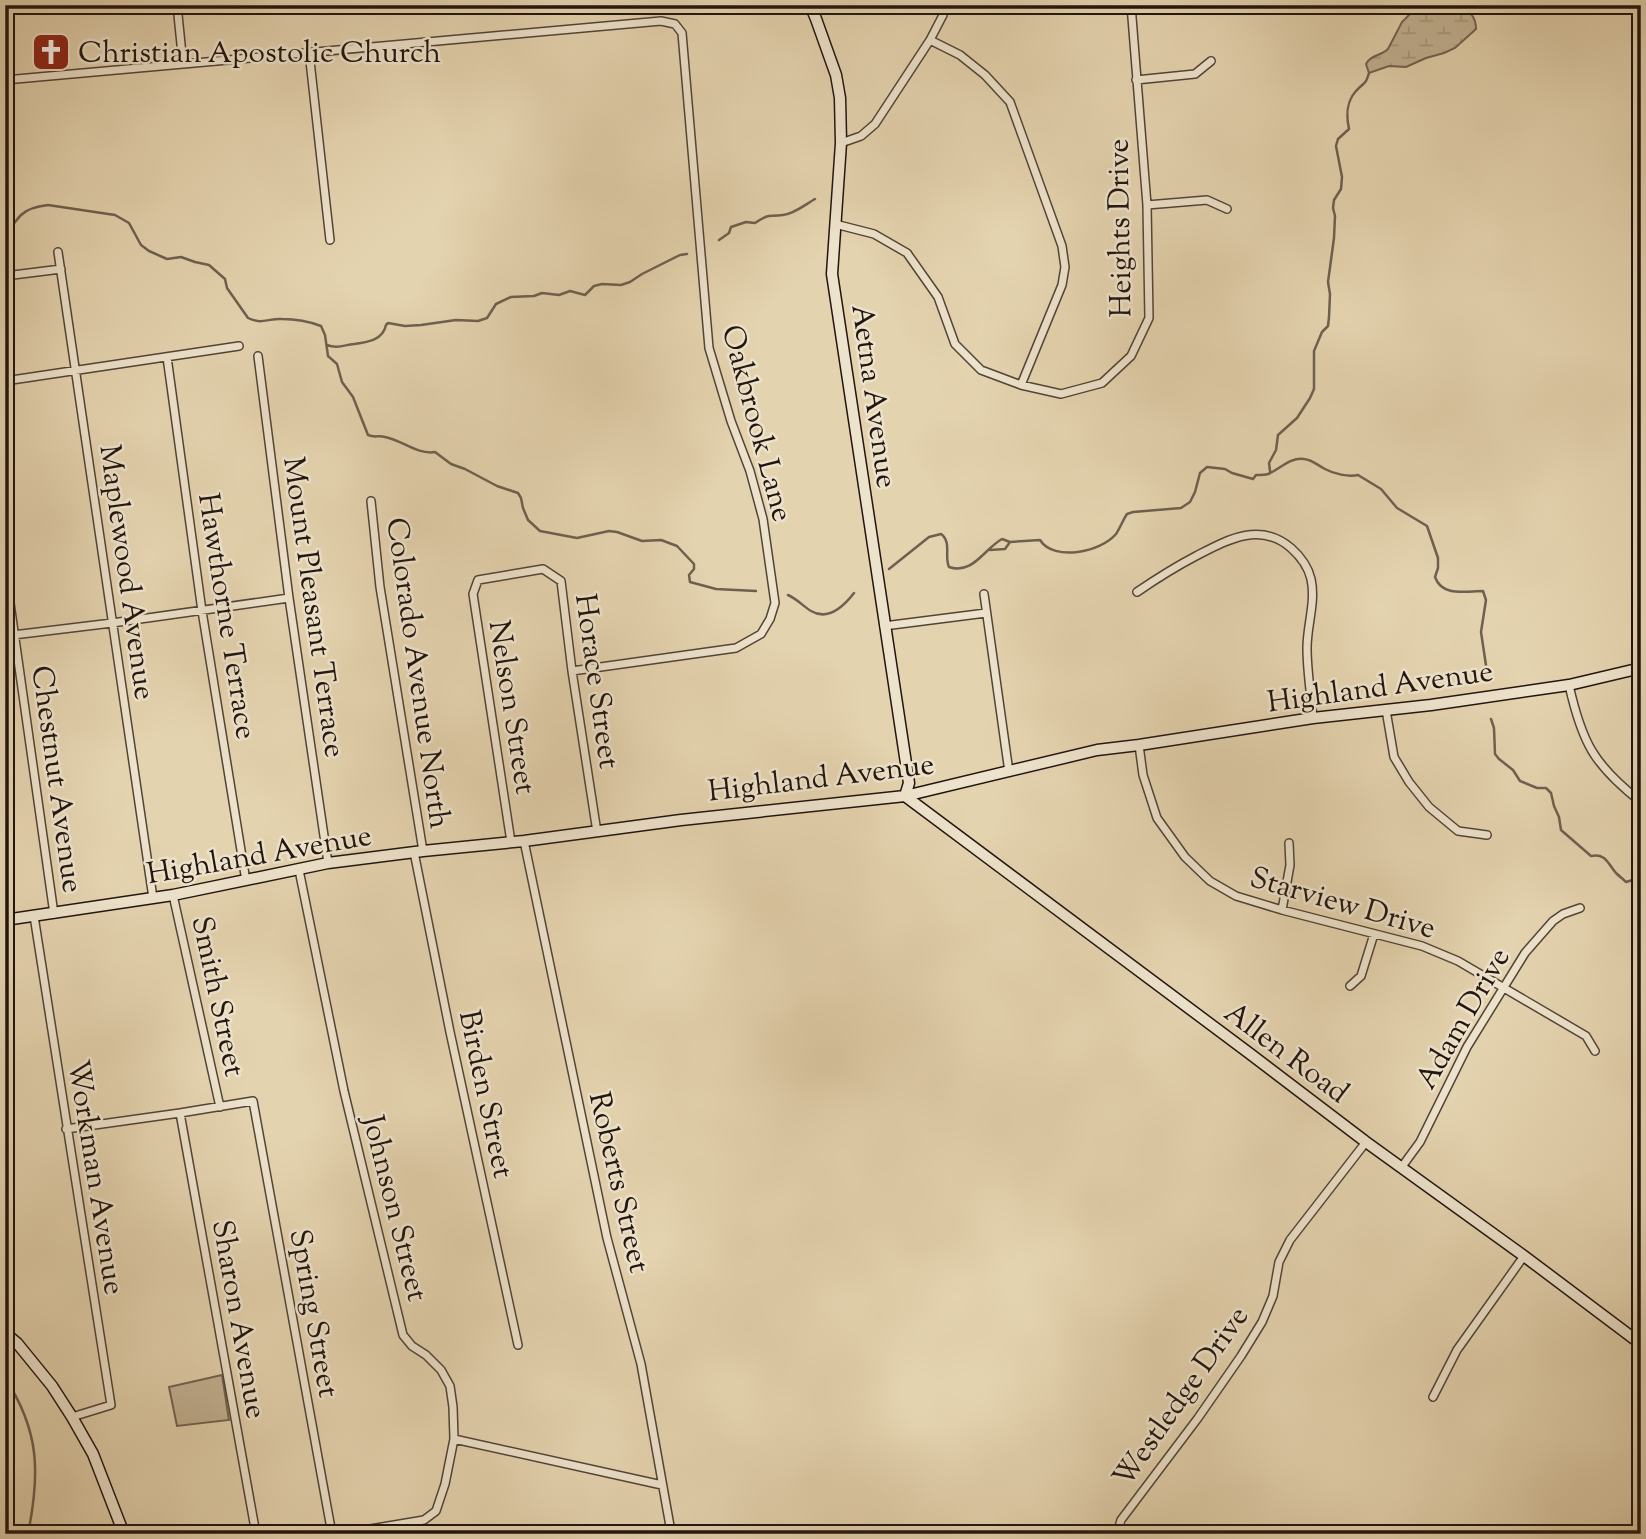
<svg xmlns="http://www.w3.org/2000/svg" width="1646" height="1539" font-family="'Sorts Mill Goudy',serif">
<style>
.green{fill:#c3b394;stroke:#726452;stroke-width:2}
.wetland{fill:url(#wetland-marsh);stroke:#726452;stroke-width:2}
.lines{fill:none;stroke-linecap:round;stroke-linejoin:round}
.stream{stroke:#6e604f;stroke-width:2.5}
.street-casing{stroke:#524437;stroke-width:10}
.secondary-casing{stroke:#21150f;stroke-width:13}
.street{stroke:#ede2cb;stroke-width:7}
.secondary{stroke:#ede2cb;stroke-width:10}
.labels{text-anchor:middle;stroke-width:5;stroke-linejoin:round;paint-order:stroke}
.poi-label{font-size:30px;fill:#21150f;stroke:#ede2cb;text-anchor:start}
.street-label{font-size:30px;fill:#21150f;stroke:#ede2cb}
</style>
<defs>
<pattern id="wetland-marsh" width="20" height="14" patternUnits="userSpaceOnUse" patternTransform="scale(1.75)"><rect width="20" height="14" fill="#c3b394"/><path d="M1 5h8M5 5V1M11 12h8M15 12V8" fill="none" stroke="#a7997e"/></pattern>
</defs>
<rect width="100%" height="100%" fill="#e4d3af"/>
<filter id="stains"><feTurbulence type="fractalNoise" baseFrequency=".00286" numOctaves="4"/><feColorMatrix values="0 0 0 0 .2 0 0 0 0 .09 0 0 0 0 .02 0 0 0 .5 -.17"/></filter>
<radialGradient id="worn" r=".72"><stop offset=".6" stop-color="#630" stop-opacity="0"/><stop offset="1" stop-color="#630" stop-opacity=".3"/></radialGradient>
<!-- green -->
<path class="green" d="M 222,1375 L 229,1420 L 177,1426 L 169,1387 Z"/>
<!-- wetland -->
<path class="wetland" d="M 1419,5 C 1439,5 1476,0 1476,29 L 1455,48 L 1444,53 L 1426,58 L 1406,67 L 1389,66 L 1369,73 L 1366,64 C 1370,55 1381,56 1388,49 L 1402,22 Z"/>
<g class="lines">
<!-- stream -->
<path class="stream" d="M 5,233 C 12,228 15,221 21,215 C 27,209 39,206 48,205 L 115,215 L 129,223 L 141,245 L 149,251 L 167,259 L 181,257 L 195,262 L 209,265 L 225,279 L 227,288 L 248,318 C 262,325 268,318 282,319 C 296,319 308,321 321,326 L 325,335 L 328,356 L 337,364 L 342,382 L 353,397 L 368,435 C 375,438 378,435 385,437 C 402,440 417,455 435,452 L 451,464 L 465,469 L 497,486 L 518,493 L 521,498 L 523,508 L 528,520 L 540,531 L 577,538 L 609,531 L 617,532 L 642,541 L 661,540 L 677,546 L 694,564 L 694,569 L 689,575 L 690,582 L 716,589 L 756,591
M 719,240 L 729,233 L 731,227 L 746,222 L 755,223 C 771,213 766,217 783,215 C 794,214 806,204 815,199
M 327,345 C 337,349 344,345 354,344 C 368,342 383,340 386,325 L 388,323 L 405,326 L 421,325 L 456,320 L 478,321 L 487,318 L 496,304 L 511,297 L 534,296 L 542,293 L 559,295 L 570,291 L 585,295 L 594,286 L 602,284 L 621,285 L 630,282 L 642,274 L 680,255 L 687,254
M 1270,471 L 1269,463 L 1276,450 L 1278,435 L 1297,418 L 1310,398 L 1314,389 L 1314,351 L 1322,332 L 1328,326 L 1329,317 L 1330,294 L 1328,282 L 1334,238 L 1335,216 L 1333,208 L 1334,200 L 1341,189 L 1342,177 L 1336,146 L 1338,139 L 1349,129 C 1346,115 1346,102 1356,91 C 1365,81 1365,86 1369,73
M 990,550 L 1005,549 L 1010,542
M 889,569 L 929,537 L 941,534 C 952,542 944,556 949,567 C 973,575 984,549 1002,539 L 1010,542 L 1040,540 C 1054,562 1101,552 1116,534 C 1120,528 1123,520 1127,514 L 1133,512 L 1181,508 L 1190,502 L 1195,492 L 1200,473 L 1207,467 L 1225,469 L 1232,473 L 1253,479 L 1256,475 C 1259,475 1265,475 1268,474 C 1280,469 1290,457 1304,459 C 1313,460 1317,465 1325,469 C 1334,474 1348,477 1358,475 L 1381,489 L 1397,508 L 1427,526 L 1438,558 L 1438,568 L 1435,577 C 1442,597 1466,591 1483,591 L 1486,600 L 1481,632 L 1487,672
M 788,595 C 797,599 803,606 811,611 C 828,621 844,606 854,593
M 1491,719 L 1494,728 L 1495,754 L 1499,759 L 1513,770 L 1520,781 L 1537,788 L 1546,788 L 1551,793 L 1554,806 L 1559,817 L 1561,830 L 1591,856 C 1606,853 1608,864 1616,873 C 1618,875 1624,880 1626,882 L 1636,879 L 1641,867
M 5,1378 C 40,1431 40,1474 28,1534"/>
<defs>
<path id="street" d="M 177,5 L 183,64
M 930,40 L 960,55 L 985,75 L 1010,102 L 1062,246 L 1065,267 L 1062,285 L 1021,385
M 309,52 L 330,240
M 5,80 L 661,21 L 675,24 L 682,33 L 709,348 L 731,421 L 750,471 L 763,519 L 775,603 L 770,619 L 761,634 L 736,648 L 572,671
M 1136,80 L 1195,74 L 1211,61
M 841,143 L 861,136 L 875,124 L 930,40 L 943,15 L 942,5
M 1147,205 L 1207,200 L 1227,209
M 835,224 L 874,234 L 907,253 L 938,297 L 955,344 L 981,370 L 1021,385 L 1061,394 L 1102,383 L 1131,356 L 1149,318 L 1147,205 L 1131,5
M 58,252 L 153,898
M 5,276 L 61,269
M 258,356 L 289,598 L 328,863
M 167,357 L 202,611 L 246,881
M 5,381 L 239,346
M 371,501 L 380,587 L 423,851
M 5,568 L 54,914
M 1137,592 C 1156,579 1175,567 1196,556 C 1227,540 1260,521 1291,548 C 1300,556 1308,566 1311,579 C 1316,602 1307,625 1307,648 C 1307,671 1311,695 1313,718
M 984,594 L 1009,772
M 884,626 L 986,613
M 5,636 L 112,623 L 289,598
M 1569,685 C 1582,743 1594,765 1641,802
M 1386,710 L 1394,757 L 1409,782 L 1429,807 L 1458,831 L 1487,835
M 1139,745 L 1143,775 L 1157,818 L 1185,857 L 1210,881 L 1236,896 L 1282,910 L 1422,946 L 1458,961 L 1586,1036 L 1595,1051
M 524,841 L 607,1238 L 641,1364 L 670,1526 L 669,1534
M 511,842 L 473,594 L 478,580 L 543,569 L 561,581 L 572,671 L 597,832
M 414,852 L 450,1032 L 518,1345
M 299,870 L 344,1091 L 403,1335 L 412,1346 L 426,1355 L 441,1370 L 450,1386 L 453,1407 L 454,1439 L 445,1484 L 436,1511 L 424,1520 L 340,1534
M 173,895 L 220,1107
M 1282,910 L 1290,865 L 1289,843
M 34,916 L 111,1405 L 72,1417
M 1350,986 L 1361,976 L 1374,934
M 180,1113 L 256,1534
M 66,1129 L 180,1113 L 253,1101 L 332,1534
M 1401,1168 L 1420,1142 L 1467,1047 L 1525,953 L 1553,921 L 1563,914 L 1580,908
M 1433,1397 L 1457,1350 L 1524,1256
M 454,1439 L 662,1485
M 1117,1534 L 1121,1520 L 1198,1418 L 1241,1356 L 1262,1322 L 1273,1296 L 1279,1262 L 1290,1240 L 1366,1142"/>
<path id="secondary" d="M 810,5 L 816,19 L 836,75 L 840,98 L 841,143 L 832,274 L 909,783 L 905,796
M 905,796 L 1249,1053 L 1366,1142 L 1524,1256 L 1641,1344
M 5,920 L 173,895 L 328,863 L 423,851 L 524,841 L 681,820 L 905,796 L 1097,750 L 1139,745 L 1313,718 L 1431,705 L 1569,685 L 1641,668
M 5,1333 L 17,1343 L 52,1386 L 72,1417 L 93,1454 L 124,1534"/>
</defs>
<!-- street casing -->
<use href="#street" class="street-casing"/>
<!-- secondary casing -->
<use href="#secondary" class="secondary-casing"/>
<!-- street -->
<use href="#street" class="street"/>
<!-- secondary -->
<use href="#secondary" class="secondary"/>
</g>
<!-- icons -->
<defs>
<symbol id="church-square" viewBox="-11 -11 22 22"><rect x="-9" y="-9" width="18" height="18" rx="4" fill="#8f2418" stroke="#ede2cb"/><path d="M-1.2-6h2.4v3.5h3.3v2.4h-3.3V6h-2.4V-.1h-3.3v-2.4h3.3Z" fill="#fff"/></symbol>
</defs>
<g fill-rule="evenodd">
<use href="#church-square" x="29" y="30" width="44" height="44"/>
</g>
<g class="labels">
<!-- poi labels -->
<g class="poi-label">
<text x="78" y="62">Christian Apostolic Church</text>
</g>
<!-- street labels -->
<g class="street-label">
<text transform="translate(1119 228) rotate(-91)" y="10">Heights Drive</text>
<text transform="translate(875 396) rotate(82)" y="10">Aetna Avenue</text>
<text transform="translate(758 423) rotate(75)" y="10">Oakbrook Lane</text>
<text transform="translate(128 572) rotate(82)" y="10">Maplewood Avenue</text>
<text transform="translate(315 607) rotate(82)" y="10">Mount Pleasant Terrace</text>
<text transform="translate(228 616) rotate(81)" y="10">Hawthorne Terrace</text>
<text transform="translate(419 673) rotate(82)" y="10">Colorado Avenue North</text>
<text transform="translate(598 681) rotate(82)" y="10">Horace Street</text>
<text transform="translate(1380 686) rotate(-8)" y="10">Highland Avenue</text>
<text transform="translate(513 707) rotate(81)" y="10">Nelson Street</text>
<text transform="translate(821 777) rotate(-7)" y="10">Highland Avenue</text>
<text transform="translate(58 779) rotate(82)" y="10">Chestnut Avenue</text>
<text transform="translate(259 854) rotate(-10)" y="10">Highland Avenue</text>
<text transform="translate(1343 902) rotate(16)" y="10">Starview Drive</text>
<text transform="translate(219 996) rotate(78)" y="10">Smith Street</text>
<text transform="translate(1462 1018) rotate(-60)" y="10">Adam Drive</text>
<text transform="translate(1287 1052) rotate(37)" y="10">Allen Road</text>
<text transform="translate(487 1094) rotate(78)" y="10">Birden Street</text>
<text transform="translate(97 1177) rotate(81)" y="10">Workman Avenue</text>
<text transform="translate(620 1182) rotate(77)" y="10">Roberts Street</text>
<text transform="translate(396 1208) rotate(76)" y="10">Johnson Street</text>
<text transform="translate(315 1313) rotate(80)" y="10">Spring Street</text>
<text transform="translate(240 1319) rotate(80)" y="10">Sharon Avenue</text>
<text transform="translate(1180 1396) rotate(-55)" y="10">Westledge Drive</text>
</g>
</g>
<!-- margin -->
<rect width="1646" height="1539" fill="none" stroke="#e4d3af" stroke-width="28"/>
<rect x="7" y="7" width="1632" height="1525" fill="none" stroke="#21150f" stroke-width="3.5"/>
<rect x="14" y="14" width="1618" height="1511" fill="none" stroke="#21150f" stroke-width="2"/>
<rect width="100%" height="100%" filter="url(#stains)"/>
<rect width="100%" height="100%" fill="url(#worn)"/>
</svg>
